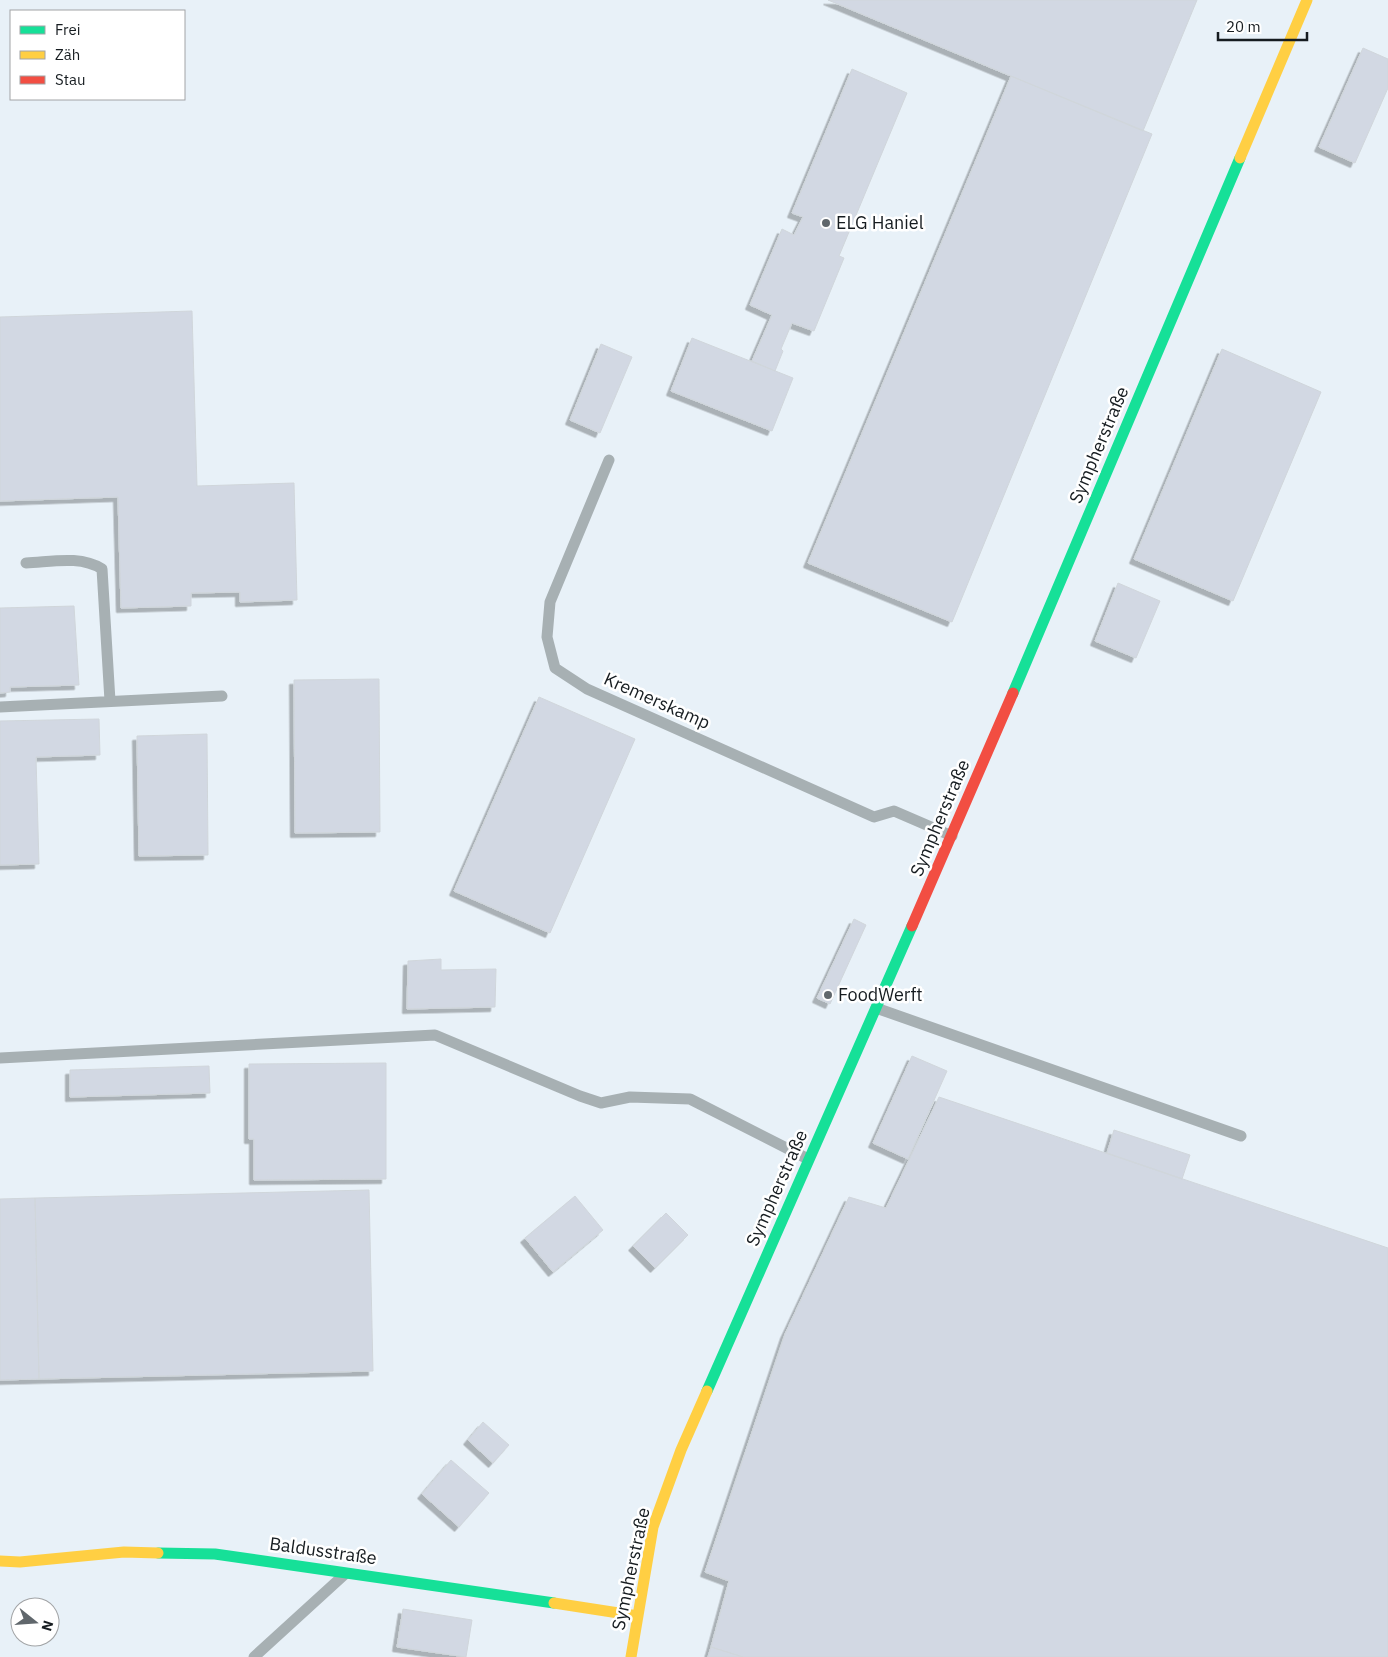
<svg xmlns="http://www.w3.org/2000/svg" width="1388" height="1657" font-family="'IBM Plex Sans',sans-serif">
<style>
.building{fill:#d2d8e3;stroke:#d0d6db;filter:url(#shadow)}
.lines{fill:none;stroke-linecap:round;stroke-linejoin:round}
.lane{stroke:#a7b0b3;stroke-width:11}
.fast{stroke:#16e098;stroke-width:11}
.slow{stroke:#ffcf43;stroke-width:11}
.jam{stroke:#f24e42;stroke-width:11}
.poi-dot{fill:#60676c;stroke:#fff;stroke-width:2}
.labels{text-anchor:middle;stroke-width:5;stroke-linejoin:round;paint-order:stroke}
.poi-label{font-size:18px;fill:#161c20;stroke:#fff;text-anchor:start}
.street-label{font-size:18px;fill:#161c20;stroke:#fff}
</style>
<defs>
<filter id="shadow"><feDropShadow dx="-4.5" dy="4.5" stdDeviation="0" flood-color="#0004"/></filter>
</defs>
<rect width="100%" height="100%" fill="#e8f1f8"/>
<!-- building -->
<path class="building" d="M 828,0 L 1197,0 L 1143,131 Z
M 1363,48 L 1388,59 L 1388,88 L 1355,163 L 1319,147 Z
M 852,69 L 907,93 L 839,256 L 844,258 L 814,331 L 792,323 L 781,349 L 783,351 L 775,371 L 752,361 L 772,315 L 750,305 L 782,229 L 794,235 L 803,217 L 792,213 Z
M 1011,76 L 1152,134 L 952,622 L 808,563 Z
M 192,311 L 197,486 L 294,483 L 297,600 L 240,602 L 240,592 L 191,593 L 191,606 L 121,608 L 118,497 L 0,501 L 0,317 Z
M 692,338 L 793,378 L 772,431 L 671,391 Z
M 601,344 L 632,357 L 600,433 L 570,420 Z
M 1222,349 L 1321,392 L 1233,601 L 1134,559 Z
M 1118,583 L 1160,601 L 1136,658 L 1095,641 Z
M 74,606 L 79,685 L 10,687 L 10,692 L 0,693 L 0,608 Z
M 379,679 L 380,832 L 295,833 L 294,680 Z
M 539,697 L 635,739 L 550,933 L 454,891 Z
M 99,719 L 100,755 L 36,757 L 39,864 L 0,865 L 0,721 Z
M 207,734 L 208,855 L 139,856 L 137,736 Z
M 854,919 L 866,925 L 830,1004 L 817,998 Z
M 441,959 L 441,970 L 496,969 L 495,1007 L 407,1009 L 408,961 Z
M 912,1056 L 947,1071 L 908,1159 L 873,1143 Z
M 386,1063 L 386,1179 L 254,1180 L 254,1139 L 249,1139 L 249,1064 Z
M 209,1066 L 210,1093 L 70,1097 L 70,1070 Z
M 939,1097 L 1388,1248 L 1388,1657 L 743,1657 L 711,1647 L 729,1581 L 705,1572 L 785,1334 L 849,1197 L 886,1208 Z
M 1114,1130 L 1190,1155 L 1182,1179 L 1107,1153 Z
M 369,1190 L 373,1371 L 39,1379 L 35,1198 Z
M 575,1196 L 603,1230 L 553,1272 L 525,1238 Z
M 35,1198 L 39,1379 L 0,1380 L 0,1199 Z
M 666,1213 L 688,1235 L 655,1268 L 633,1246 Z
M 483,1422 L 509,1445 L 493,1463 L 468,1440 Z
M 451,1460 L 489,1493 L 459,1527 L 422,1494 Z
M 403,1609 L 472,1620 L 466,1657 L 397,1647 Z
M 711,1647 L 743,1657 L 708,1657 Z"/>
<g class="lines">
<!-- lane -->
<path class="lane" d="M 609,460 L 550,602 L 547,637 L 555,668 L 587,689 L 874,817 L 894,811 L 952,836
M 26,563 C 51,562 80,555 102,569 L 110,701
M 0,707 L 222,696
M 876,1008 L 1241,1136
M 0,1058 L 435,1035 L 580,1096 L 601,1103 L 630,1097 L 690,1099 L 808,1159
M 254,1657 L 345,1574"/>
<!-- fast -->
<path class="fast" d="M 1013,693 L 1240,158
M 707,1391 L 912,926
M 158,1553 L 215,1554 L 554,1603"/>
<!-- slow -->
<path class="slow" d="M 1240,158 L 1307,0
M 0,1561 L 20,1562 L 124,1552 L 158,1553
M 554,1603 L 638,1616
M 631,1657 L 653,1527 L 681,1450 L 707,1391"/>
<!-- jam -->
<path class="jam" d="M 912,926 L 1013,693"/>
</g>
<!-- markers -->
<g class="poi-dot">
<circle cx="826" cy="223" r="5"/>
<circle cx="828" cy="995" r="5"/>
</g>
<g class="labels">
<!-- poi labels -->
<g class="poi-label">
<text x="836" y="229">ELG Haniel</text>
<text x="838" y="1001">FoodWerft</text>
</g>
<!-- street labels -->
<g class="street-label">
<text transform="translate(1099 445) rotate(-67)" y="6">Sympherstraße</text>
<text transform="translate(657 701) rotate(24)" y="6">Kremerskamp</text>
<text transform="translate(940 818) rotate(-67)" y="6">Sympherstraße</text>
<text transform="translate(777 1188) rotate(-66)" y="6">Sympherstraße</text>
<text transform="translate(323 1551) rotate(8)" y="6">Baldusstraße</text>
<text transform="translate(631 1569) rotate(-78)" y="6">Sympherstraße</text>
</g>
</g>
<!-- legend -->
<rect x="10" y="10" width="175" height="90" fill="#ffffff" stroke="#a2a4a6"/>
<rect x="20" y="26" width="25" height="8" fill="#16e098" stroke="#a2a4a6"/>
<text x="55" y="35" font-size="15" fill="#161c20">Frei</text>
<rect x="20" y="51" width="25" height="8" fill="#ffcf43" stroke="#a2a4a6"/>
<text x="55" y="60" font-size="15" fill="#161c20">Zäh</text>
<rect x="20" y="76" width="25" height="8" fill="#f24e42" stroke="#a2a4a6"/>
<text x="55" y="85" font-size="15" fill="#161c20">Stau</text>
<!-- north arrow -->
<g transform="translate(35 1622) rotate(107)"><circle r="24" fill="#ffffff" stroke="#a2a4a6"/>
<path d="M0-4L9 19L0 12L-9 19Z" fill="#60676c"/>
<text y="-8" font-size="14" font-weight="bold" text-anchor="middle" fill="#161c20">N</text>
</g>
<!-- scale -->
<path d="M1218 32v8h89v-8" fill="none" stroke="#161c20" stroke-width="2.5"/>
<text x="1226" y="32" font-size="15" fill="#161c20" stroke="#ffffff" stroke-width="4" paint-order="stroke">20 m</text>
</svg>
